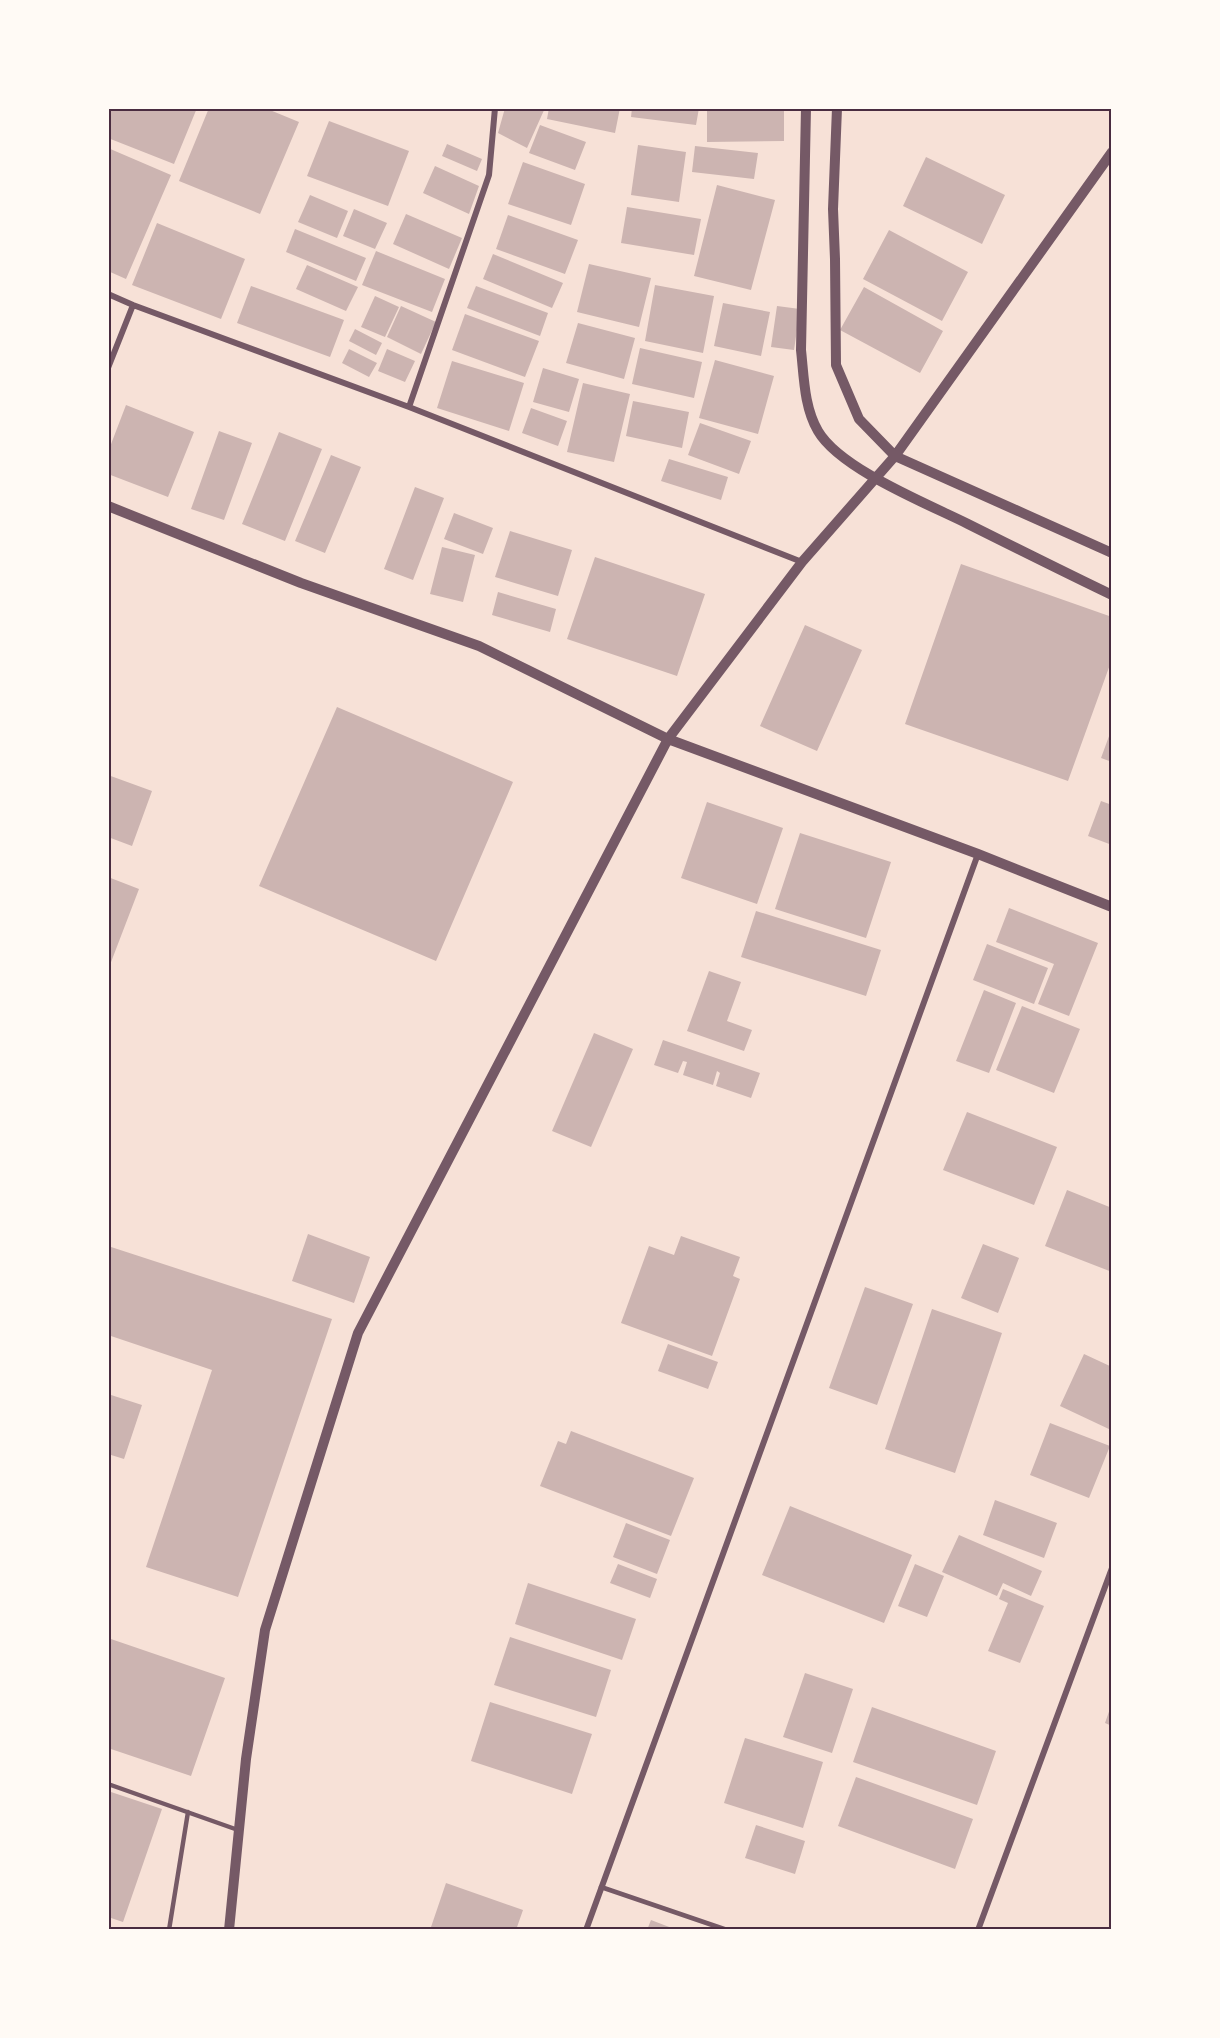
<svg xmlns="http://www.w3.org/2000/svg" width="1220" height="2038" font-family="'Roboto Condensed',sans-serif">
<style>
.building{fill:#ccb4b1}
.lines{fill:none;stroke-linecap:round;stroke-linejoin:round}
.service{stroke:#755966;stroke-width:4.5}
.minor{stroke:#755966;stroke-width:6}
.tertiary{stroke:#755966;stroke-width:10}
.neatline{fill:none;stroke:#4a2c40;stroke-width:2}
</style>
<rect width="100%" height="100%" fill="#f7e1d7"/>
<!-- building -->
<path class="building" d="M 109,108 L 197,108 L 174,164 L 108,138 Z
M 209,108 L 265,108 L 299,122 L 260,214 L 179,181 Z
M 505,108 L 545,108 L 527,148 L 498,133 Z
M 549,108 L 620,108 L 615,133 L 547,119 Z
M 632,108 L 699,108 L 696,125 L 631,117 Z
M 707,108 L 784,108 L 784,141 L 707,142 Z
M 329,121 L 409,151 L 388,206 L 307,176 Z
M 540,125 L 586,142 L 575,170 L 529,153 Z
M 447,144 L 482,159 L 477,171 L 442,156 Z
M 638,145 L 686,152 L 679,202 L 631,195 Z
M 695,146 L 758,153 L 754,179 L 692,172 Z
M 108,148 L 171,175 L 126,279 L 108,271 Z
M 926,157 L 1005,195 L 982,244 L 903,206 Z
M 523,162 L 585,184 L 571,225 L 508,204 Z
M 435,166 L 479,186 L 469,214 L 423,193 Z
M 717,185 L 775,200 L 751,290 L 694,276 Z
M 310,195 L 348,211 L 337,238 L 298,222 Z
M 627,207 L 701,219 L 694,255 L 621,243 Z
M 354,209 L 387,223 L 375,249 L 343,236 Z
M 406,214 L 462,238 L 449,269 L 393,244 Z
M 508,215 L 578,240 L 565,274 L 496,249 Z
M 157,223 L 245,259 L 221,319 L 132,285 Z
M 295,229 L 366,258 L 356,281 L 286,252 Z
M 889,230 L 968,272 L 942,321 L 863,279 Z
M 376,251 L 445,279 L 432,312 L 362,285 Z
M 493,254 L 563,283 L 552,308 L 483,279 Z
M 589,264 L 651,278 L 639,327 L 577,312 Z
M 307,265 L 358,287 L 346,311 L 296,289 Z
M 655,285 L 714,296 L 703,353 L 645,341 Z
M 251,286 L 344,320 L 330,357 L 237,323 Z
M 476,286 L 548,313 L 540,336 L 467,308 Z
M 864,287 L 943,331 L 920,373 L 840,330 Z
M 375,296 L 399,307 L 385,337 L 361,327 Z
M 723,303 L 770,312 L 761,356 L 714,346 Z
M 401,306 L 436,322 L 421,354 L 387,337 Z
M 777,306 L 800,309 L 794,350 L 771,347 Z
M 465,314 L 539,341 L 525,377 L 452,350 Z
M 578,323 L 635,338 L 624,379 L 566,363 Z
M 355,329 L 382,343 L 376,355 L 349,341 Z
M 640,348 L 702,362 L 694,398 L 632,384 Z
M 349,349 L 377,363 L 369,377 L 342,363 Z
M 387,349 L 415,361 L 405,382 L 378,371 Z
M 715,360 L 774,376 L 758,434 L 699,418 Z
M 452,361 L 524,383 L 509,431 L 437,408 Z
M 543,368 L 579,379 L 569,412 L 533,402 Z
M 583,383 L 630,394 L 614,462 L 567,452 Z
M 633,401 L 689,412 L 682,448 L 626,436 Z
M 126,405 L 194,432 L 168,497 L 108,474 L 108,452 Z
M 531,408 L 567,421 L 558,446 L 522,433 Z
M 700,423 L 751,441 L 739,474 L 688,455 Z
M 219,431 L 252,443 L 224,520 L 191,509 Z
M 279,432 L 322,449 L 285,541 L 242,524 Z
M 331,455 L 361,467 L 325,553 L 295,541 Z
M 669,459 L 728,477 L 721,500 L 661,481 Z
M 415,487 L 444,498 L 413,580 L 384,569 Z
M 454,513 L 493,528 L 483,554 L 444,539 Z
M 510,531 L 572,550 L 558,596 L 495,577 Z
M 442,547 L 475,555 L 463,602 L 430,594 Z
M 595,557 L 705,594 L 677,676 L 567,639 Z
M 961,564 L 1112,617 L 1112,659 L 1068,781 L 905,724 Z
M 498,592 L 556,609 L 550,632 L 492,615 Z
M 805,625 L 862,650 L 817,751 L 760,726 Z
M 337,707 L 513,782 L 436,961 L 259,886 Z
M 1112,728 L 1112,762 L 1101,758 Z
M 108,775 L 152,791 L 132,846 L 108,837 Z
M 1101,801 L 1112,805 L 1112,845 L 1088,836 Z
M 707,802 L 783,828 L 757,904 L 681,878 Z
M 800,833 L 891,862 L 866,938 L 775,909 Z
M 108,877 L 139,889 L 108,970 Z
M 1009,908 L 1098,943 L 1069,1016 L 1038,1004 L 1054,964 L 996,942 Z
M 756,911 L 881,950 L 866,996 L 741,957 Z
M 987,944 L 1048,968 L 1034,1004 L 973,980 Z
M 709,971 L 741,982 L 727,1021 L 752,1030 L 744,1051 L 687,1031 Z
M 984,990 L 1016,1003 L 989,1073 L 956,1061 Z
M 1022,1006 L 1080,1029 L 1054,1093 L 996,1070 Z
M 594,1033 L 633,1049 L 591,1147 L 552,1131 Z
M 663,1040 L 760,1073 L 751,1098 L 716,1086 L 720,1073 L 717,1071 L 713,1085 L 683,1075 L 687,1062 L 683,1061 L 678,1073 L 654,1065 Z
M 967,1112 L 1057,1147 L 1034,1205 L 943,1170 Z
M 1067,1190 L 1112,1208 L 1112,1272 L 1045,1246 Z
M 308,1234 L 370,1257 L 354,1303 L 292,1281 Z
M 681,1236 L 740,1257 L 733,1276 L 740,1279 L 712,1356 L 621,1323 L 649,1246 L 674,1255 Z
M 983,1244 L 1019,1258 L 998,1313 L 961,1298 Z
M 108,1246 L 332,1319 L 238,1597 L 146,1567 L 212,1370 L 108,1335 Z
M 865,1287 L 913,1304 L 877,1405 L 829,1388 Z
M 932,1309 L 1002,1333 L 955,1473 L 885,1449 Z
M 668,1344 L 718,1362 L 708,1389 L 658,1371 Z
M 1084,1354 L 1112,1367 L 1111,1430 L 1060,1406 Z
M 108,1394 L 142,1405 L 124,1459 L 108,1454 Z
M 1050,1423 L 1110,1446 L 1089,1498 L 1030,1475 Z
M 571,1431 L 694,1478 L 671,1536 L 540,1486 L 558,1441 L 566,1444 Z
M 995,1500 L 1057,1523 L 1044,1558 L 983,1535 Z
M 790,1506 L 912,1555 L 884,1623 L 762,1575 Z
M 626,1523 L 670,1540 L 657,1574 L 613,1557 Z
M 959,1535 L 1042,1571 L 1031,1596 L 1003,1583 L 997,1596 L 942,1572 Z
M 618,1564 L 657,1579 L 650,1598 L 610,1583 Z
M 915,1564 L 944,1576 L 927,1617 L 898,1606 Z
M 528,1583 L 636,1619 L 622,1660 L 515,1624 Z
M 1003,1589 L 1044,1606 L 1020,1663 L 988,1651 L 1008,1603 L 999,1599 Z
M 510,1637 L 611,1670 L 596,1717 L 494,1685 Z
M 108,1638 L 225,1678 L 191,1776 L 108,1748 Z
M 805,1673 L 853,1689 L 832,1753 L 783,1737 Z
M 490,1702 L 592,1734 L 572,1794 L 471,1761 Z
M 1112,1703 L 1112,1726 L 1105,1723 Z
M 872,1707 L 996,1751 L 977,1805 L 853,1762 Z
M 745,1738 L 823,1762 L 803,1828 L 724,1803 Z
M 856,1777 L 973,1819 L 955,1869 L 838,1826 Z
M 108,1791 L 162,1809 L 123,1922 L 108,1917 Z
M 756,1825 L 805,1841 L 795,1874 L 745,1858 Z
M 446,1883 L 523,1910 L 516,1930 L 430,1930 Z
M 651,1920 L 677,1930 L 647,1930 Z"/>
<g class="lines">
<!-- service -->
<path class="service" d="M 108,1784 L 238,1830
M 601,1887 L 727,1930
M 169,1930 L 188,1812"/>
<!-- minor -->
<path class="minor" d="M 108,294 L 133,305 L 409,407 L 802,562
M 108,368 L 133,305
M 409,407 L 489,175 L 495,108
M 586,1930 L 978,854
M 978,1930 L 1112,1568"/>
<!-- tertiary -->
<path class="tertiary" d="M 806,108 L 801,350 C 804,377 804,407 818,431 C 840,469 928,504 968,524 C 1016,548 1064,572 1112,595
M 837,108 L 833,209 L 835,259 L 836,365 L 859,419 L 895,456 L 1112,553
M 108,506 L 301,583 L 479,646 L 668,739 L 978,854 L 1112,907
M 229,1930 L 246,1759 L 265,1630 L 358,1333 L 668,739 L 802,562 L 895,456 L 1112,152"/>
</g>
<!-- border -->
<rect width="1220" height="2038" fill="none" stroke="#fffaf5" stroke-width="219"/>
<rect x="110" y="110" width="1000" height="1818" class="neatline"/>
</svg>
